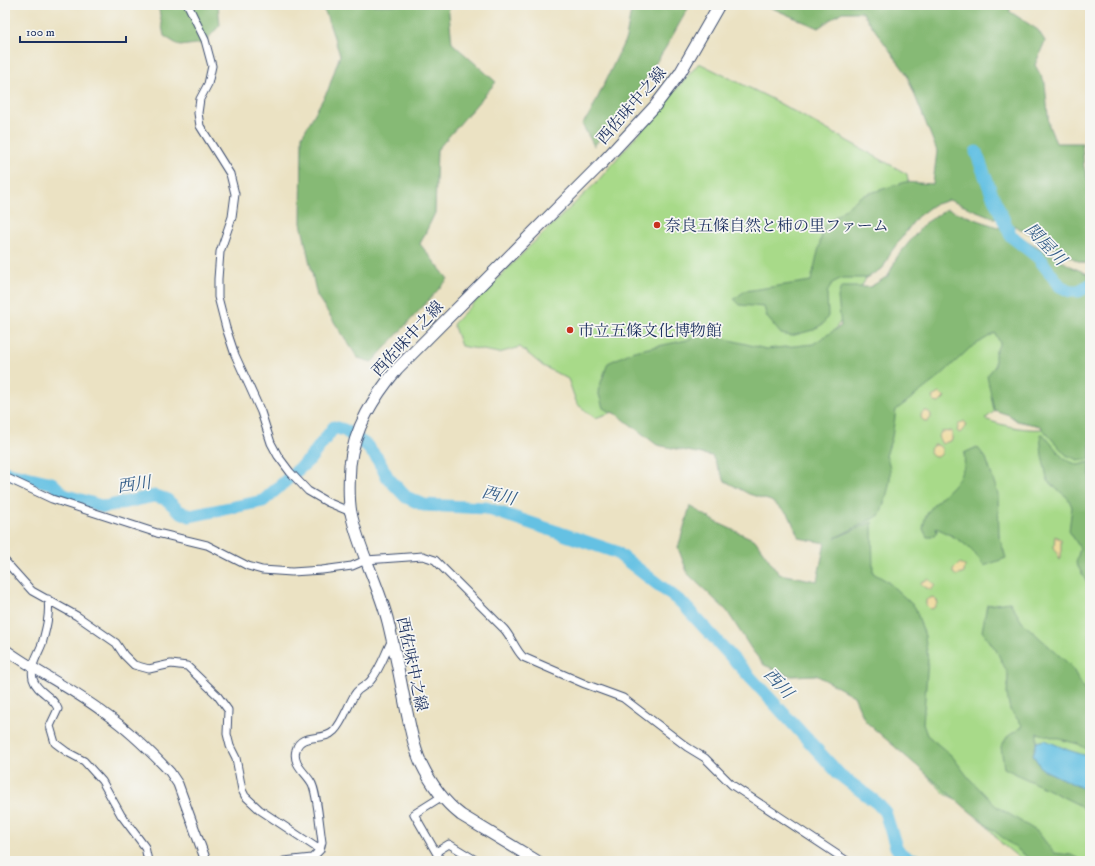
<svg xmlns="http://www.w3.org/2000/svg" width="1095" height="866" font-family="'IM FELL DW Pica','Noto Serif JP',serif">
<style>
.green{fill:#a8da89;stroke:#628474}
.forest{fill:#86ba75;stroke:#50746a}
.sand{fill:#eeda9e;stroke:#84847e}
.water{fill:#65c1e3;stroke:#4078a0}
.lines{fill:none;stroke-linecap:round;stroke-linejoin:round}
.river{stroke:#65c1e3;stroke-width:13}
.minor-casing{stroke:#3a4a6d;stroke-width:9}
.tertiary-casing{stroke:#3a4a6d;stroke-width:11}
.secondary-casing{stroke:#3a4a6d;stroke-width:13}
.minor{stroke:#fff;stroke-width:7}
.tertiary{stroke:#fff;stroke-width:9}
.secondary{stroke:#fff;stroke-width:11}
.poi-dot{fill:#c8321e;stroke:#f6f6f2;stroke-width:1.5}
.labels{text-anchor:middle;stroke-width:3.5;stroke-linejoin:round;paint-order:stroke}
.street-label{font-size:16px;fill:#1b2f5e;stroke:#f6f6f2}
.poi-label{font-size:16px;fill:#1b2f5e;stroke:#f6f6f2;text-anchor:start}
.water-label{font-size:17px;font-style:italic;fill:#315b86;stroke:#f6f6f2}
</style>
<rect width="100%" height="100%" fill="#f6f6f2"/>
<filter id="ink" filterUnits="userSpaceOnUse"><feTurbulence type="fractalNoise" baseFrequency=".025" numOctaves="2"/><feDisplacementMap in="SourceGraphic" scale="8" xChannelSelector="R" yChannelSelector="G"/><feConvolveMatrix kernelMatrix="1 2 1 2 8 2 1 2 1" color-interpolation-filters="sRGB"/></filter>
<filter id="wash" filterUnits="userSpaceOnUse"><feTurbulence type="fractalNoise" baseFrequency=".012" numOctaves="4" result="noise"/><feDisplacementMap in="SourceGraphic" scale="16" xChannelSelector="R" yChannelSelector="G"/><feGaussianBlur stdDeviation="0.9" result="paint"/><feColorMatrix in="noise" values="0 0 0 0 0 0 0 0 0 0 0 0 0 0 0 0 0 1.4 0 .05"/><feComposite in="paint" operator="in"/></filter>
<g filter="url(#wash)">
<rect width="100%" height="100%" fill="#ebe2c3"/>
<!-- green -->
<path class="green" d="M 699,63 L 770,98 L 907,174 L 913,211 L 886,241 L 855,299 L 827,342 L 595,418 L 577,404 L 568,379 L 543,366 L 520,347 L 499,353 L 461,346 L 453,324 L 530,246 L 596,183 Z
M 981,329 L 1009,332 L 997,409 L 985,419 C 1003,426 1029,432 1049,428 L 1090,456 L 1090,861 L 1023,861 L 1002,844 L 970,806 L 945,794 L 875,721 L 835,549 L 865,510 L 886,410 Z"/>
<!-- forest -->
<path class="forest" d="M 158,5 L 218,5 L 220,25 L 204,43 L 180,46 L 164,36 Z
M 320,5 L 448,5 L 452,43 L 496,82 L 437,150 L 435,213 L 420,244 L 448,279 L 372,362 L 358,358 L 317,296 L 301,223 L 302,136 L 328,90 L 340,55 L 326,14 Z
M 632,5 L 690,5 L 666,47 L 636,94 L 594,146 L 582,124 L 590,114 L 626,38 Z
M 765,5 L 1013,5 L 1009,11 L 1038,30 L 1045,41 L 1035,65 L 1045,83 L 1049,126 L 1056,143 L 1082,143 L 1084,167 L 1090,189 L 1090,265 L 1078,261 L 1017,227 L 949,200 L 933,205 L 917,217 L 891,252 L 883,268 L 867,278 L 842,278 L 832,283 L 827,293 L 828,316 L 823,324 L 813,330 L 791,336 L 781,334 L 767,317 L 764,307 L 740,305 L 734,299 L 745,291 L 811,281 L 824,226 L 861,196 L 905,182 L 933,184 L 937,151 L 906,73 L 862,12 L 842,12 L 818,28 Z
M 947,209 L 1014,233 L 1072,267 L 1090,275 L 1090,459 L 1078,460 L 1066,455 L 1040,426 L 1017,421 L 1009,415 L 994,410 L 987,376 L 995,366 L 995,353 L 1000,343 L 995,333 L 970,348 L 938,378 L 896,410 L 892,437 L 886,456 C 896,475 886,496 880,515 L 835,538 L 872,522 L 873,573 L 887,581 L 915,607 L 925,636 L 928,660 L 923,724 L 927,735 L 952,756 L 968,777 L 996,806 L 1038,832 L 1054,853 L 1071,855 L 1083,861 L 1032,861 L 968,810 L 865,721 L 854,696 L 816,675 L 791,676 L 764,665 L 752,650 L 727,611 L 688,574 L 678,548 L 690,506 L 718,523 L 755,540 L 779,574 L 817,581 L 825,543 L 799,538 L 789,515 L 771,501 L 749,494 L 725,481 L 712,456 L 657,445 L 618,415 L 603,408 L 598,391 L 608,363 L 634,351 L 687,340 L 702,333 L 766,349 L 813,344 L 841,326 L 838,297 L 841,287 L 870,287 L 888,276 L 897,257 L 924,224 Z
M 1040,434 L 1043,434 L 1064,459 L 1078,465 L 1090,462 L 1090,588 L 1076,563 L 1080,548 L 1069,531 L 1072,507 L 1068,498 L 1048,482 L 1042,456 Z
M 977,447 L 986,458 L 998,494 L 999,535 L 1006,558 L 984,566 C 972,547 957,537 936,528 L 937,532 L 932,537 L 927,537 L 923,529 C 924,524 924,519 927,514 C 939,493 969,482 964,453 Z
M 1010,602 L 1022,622 L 1071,666 L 1090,700 L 1090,751 L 1078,744 L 1037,733 L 1037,742 L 1033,755 L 1090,792 L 1090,814 L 1079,805 L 1004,768 L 1001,747 L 1007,737 L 1023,726 L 1010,710 L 1007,695 L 1008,674 L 996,650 L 982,631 L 987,605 Z"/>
<!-- sand -->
<path class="sand" d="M 939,393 L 945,397 L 939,403 L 934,402 L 932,397 Z
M921 416a5 5 0 1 1 10 0a5 5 0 1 1-10 0Z
M 964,421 L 967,425 L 960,433 L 957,431 L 959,424 Z
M 952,431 L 952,440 L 942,444 L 938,437 L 941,432 Z
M930 451a6 6 0 1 1 12 0a6 6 0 1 1-12 0Z
M 1055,536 L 1061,540 L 1061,558 L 1060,560 L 1054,547 Z
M 960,563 L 965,566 L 964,573 L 957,576 L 953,573 L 953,570 Z
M 928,579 L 935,585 L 931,590 L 921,585 L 921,582 Z
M 933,597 L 938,602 L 934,608 L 930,609 L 926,605 L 926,600 Z"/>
<!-- water -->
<path class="water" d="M 1045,740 L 1068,750 L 1090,757 L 1090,792 L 1042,769 L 1033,755 L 1037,742 Z"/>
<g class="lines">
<!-- river -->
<path class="river" d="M 976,152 L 991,192 L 1011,236 L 1038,257 L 1060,286 L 1070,291 L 1079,291 L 1090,285
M 5,472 L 52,483 L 64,495 L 104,507 L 154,496 L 166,499 L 179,511 L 190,516 L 263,501 L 309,460 L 334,427 L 344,430 L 366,445 L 377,458 L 388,478 L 406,497 L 424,505 L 486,508 L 616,552 L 682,603 L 840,775 L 877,803 L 885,812 L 896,847 L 901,854 L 911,859 L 923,861"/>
</g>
</g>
<g filter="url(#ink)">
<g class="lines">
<defs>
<path id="minor" d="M 188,5 L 205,40 L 212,66 L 208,84 L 200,99 L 198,113 L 200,126 L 230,174 L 235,194 L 232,217 L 220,252 L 218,279 L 218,297 L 226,328 L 235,355 L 261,412 L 271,443 L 278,456 L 290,472 L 308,491 L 327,502 L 351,512
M 5,477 L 52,499 L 157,533 L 207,545 L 248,566 L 262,570 L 292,572 L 322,570 L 352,566 L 366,560 L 423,556 L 435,560 L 504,629 C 512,638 515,649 523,657 L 585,684 L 623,698 L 687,747 L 705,758 L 732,785 L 847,861
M 5,561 L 32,591 L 77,616 L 116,643 L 124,655 L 134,665 L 149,669 L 171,664 L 187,666 L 217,695 L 228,710 L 227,734 L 230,746 L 236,758 L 242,790 L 245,796 L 260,810 L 320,850
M 48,599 C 50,615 46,629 42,644 C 37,657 30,665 33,679 C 37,693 53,695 58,709 L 50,726 L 55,743 L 67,752 L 84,761 L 102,781 L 121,815 L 145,847 L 148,861
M 441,797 L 414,814 L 441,861
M 436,852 L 449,844 L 477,861
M 284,861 L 312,858 L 320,850 L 322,842 C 320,830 317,790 311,782 C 305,772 292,764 296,750 C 300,732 324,742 334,731 C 343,722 348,705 355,694 C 358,688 367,686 371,680 C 381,668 385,653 392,640"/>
<path id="tertiary" d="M 5,649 C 38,673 75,690 107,715 C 130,731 151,752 170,772 L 178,784 L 206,861"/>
<path id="secondary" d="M 537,861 L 461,815 C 443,801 431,784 421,763 C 413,746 410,726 406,708 C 400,679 395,650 388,622 C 379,585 359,551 351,513 C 348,497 349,481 350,465 C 354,428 374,397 397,369 L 601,164 L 655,106 L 680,73 L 719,5"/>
</defs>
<!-- minor casing -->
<use href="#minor" class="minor-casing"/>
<!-- tertiary casing -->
<use href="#tertiary" class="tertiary-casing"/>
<!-- secondary casing -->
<use href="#secondary" class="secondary-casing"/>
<!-- minor -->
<use href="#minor" class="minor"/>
<!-- tertiary -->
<use href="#tertiary" class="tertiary"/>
<!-- secondary -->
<use href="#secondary" class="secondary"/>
</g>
</g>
<!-- markers -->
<g class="poi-dot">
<circle cx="657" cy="225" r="4"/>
<circle cx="570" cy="330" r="4"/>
</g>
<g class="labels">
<!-- street labels -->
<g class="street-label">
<text transform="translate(631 105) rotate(-49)" y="6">西佐味中之線</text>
<text transform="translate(407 338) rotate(-47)" y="6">西佐味中之線</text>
<text transform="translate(413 664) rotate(78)" y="6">西佐味中之線</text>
</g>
<!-- poi labels -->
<g class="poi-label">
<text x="665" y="231">奈良五條自然と柿の里ファーム</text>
<text x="578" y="336">市立五條文化博物館</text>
</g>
<!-- water labels -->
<g class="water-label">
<text transform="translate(1046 244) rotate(46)" y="6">関屋川</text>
<text transform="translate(134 484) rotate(-8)" y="6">西川</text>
<text transform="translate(499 495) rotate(14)" y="6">西川</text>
<text transform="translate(779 683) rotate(47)" y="6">西川</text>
</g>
</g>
<!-- margin -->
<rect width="1095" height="866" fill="none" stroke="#f6f6f2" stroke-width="20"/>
<!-- scale -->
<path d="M20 36v6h106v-6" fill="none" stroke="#1b2f5e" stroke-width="2"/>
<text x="26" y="36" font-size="12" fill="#1b2f5e" stroke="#f6f6f2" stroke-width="3" paint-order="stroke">100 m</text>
</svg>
